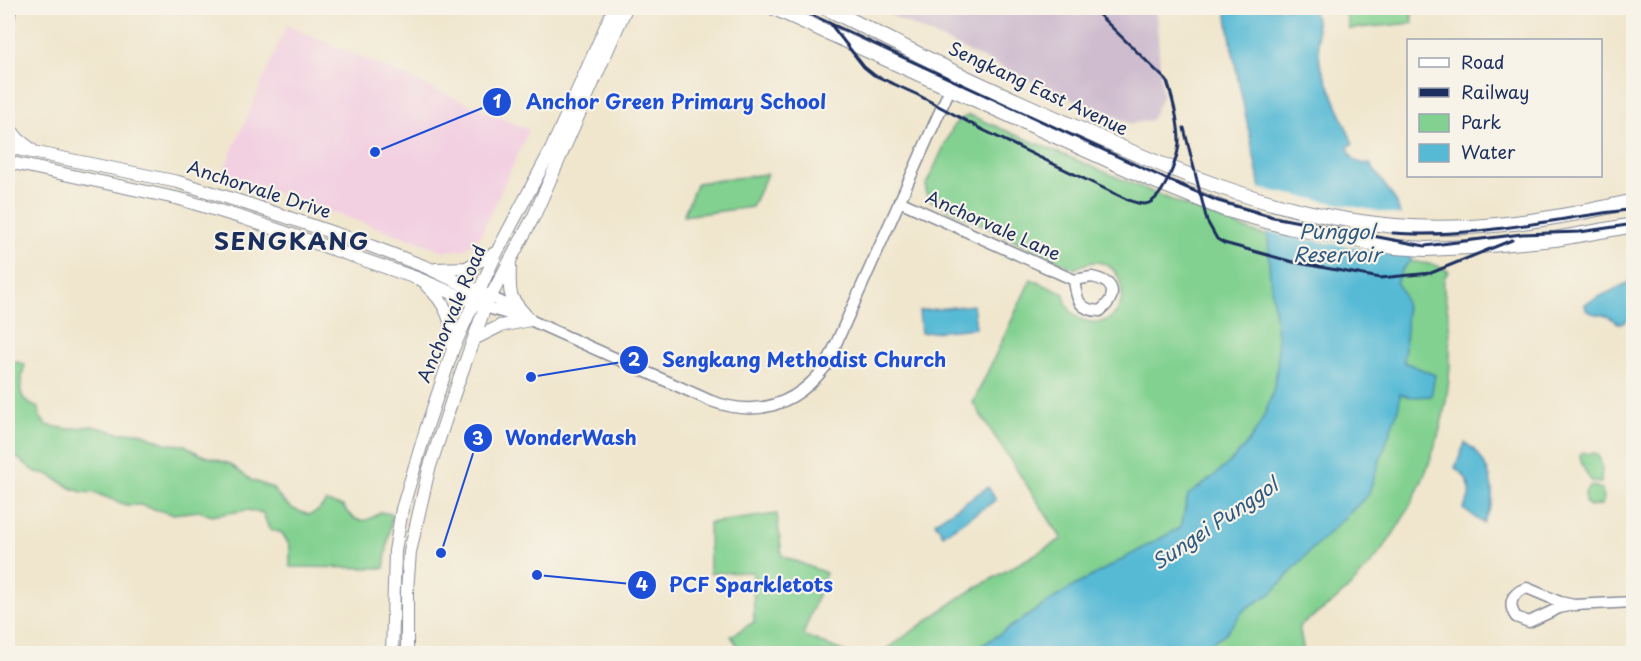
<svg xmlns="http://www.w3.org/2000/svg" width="1641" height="661" font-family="'Playpen Sans',sans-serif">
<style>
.built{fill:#f2cfe1}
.industrial{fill:#cfbdcf}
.green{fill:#82d190;stroke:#4e8077;stroke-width:1.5}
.water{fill:#56bad5;stroke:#38749a;stroke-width:1.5}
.pier{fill:#f0e6cd}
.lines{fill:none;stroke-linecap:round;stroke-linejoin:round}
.minor-casing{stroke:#868a96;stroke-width:13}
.tertiary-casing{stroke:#868a96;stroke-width:14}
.secondary-casing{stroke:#868a96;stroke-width:16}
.minor{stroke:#fff;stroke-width:10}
.tertiary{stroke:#fff;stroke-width:12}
.secondary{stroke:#fff;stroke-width:14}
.rail{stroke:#1b2f5e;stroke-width:3}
.labels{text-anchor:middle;stroke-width:4.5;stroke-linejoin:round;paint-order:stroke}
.street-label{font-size:18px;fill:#1b2f5e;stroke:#f7f3e8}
.water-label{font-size:20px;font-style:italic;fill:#2d5982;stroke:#f7f3e8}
.district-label{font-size:24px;font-weight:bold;letter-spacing:1.5px;fill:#1b2f5e;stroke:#f7f3e8}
.leader{fill:none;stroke:#1d4ed8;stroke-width:2}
.callout-dot{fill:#1d4ed8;stroke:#f7f3e8;stroke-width:2}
.mark-label{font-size:18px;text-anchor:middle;font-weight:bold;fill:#fff}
.callout-label{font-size:20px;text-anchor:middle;font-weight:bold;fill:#1d4ed8;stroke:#f7f3e8;stroke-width:4.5;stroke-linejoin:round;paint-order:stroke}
</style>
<rect width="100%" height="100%" fill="#f7f3e8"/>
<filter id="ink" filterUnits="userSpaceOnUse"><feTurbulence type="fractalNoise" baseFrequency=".0167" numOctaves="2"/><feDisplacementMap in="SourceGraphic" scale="12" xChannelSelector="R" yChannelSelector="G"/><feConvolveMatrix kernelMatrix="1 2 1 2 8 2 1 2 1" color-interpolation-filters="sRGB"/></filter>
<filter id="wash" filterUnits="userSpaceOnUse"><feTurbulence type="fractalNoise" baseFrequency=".008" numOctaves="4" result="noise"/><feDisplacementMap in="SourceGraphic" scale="24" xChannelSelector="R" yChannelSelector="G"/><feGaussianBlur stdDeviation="1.35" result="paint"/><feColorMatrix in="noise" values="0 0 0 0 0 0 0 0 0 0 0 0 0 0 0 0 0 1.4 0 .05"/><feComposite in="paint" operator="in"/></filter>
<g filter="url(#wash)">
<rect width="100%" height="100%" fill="#f0e6cd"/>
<!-- built -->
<path class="built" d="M 287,25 L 529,130 L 480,237 L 465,249 L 445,251 L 222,174 Z"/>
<!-- industrial -->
<path class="industrial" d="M 875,8 L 1156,8 L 1162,97 L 1151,120 L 1131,124 L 1033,82 Z"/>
<!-- green -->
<path class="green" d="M 1345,8 L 1411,8 L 1413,23 L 1349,29 Z
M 969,115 L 1181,204 L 1254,232 L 1285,241 L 1435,265 L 1449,271 C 1447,274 1445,275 1444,279 C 1442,291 1448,307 1449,320 C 1450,335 1450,350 1450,365 C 1445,454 1401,545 1333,602 C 1322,611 1310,618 1299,626 L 1304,653 L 880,654 L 962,596 L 1062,539 L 973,403 L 1031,279 L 1064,294 C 1066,307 1072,317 1086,321 C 1141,334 1129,236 1075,269 L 930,200 L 926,193 L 926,185 L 954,125 L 959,120 Z
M 767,174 L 752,207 L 683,216 L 697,183 Z
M 8,360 L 25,364 C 20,384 14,400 39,408 L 40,417 L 46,425 L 68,429 L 92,426 L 120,433 L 139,432 L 167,444 L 185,445 L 199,454 L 230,464 L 251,480 L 272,488 L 283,501 L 293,509 L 309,515 L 318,511 L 326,502 L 343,506 C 353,523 365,525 380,512 L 392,514 L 384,568 L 290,567 L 290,546 L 282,533 L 269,529 L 263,513 L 247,510 L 211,516 L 200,511 L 172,514 L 140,505 L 126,505 L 95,493 L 82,492 L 71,488 L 48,474 L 36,472 L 8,451 Z
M 1583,452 L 1589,454 L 1595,453 C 1605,462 1601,472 1601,483 L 1592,482 C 1586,474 1581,466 1580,455 Z
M 1593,486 L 1602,489 L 1603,503 L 1601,505 L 1590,507 L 1585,502 C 1585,494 1584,488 1593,486 Z
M 777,514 L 782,556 L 826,573 L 803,635 L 847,653 L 742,653 L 731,636 L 754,622 L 753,572 L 710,573 L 709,523 Z"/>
<!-- water -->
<path class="water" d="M 1226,8 L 1312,8 L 1316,20 L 1320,64 L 1353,144 L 1348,147 C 1351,160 1356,163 1370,164 L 1396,201 L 1409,246 L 1411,260 L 1402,270 L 1396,283 C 1412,297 1405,341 1404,362 L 1435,375 L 1431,396 L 1411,397 L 1400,394 L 1399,406 L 1368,495 L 1309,552 L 1272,593 L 1245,609 L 1226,633 L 1195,653 L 969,654 L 1067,590 L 1181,527 L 1188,495 C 1214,477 1240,457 1257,429 C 1288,375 1277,335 1270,278 C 1269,264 1269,251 1268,237 C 1266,219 1262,200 1259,183 C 1249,124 1233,67 1226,8 Z
M 1633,280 L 1633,315 L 1623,323 L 1618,323 C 1603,310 1596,318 1586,310 L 1585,304 Z
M 973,305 L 976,328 L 921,333 L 919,311 Z
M 1465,443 C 1485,454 1496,484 1491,506 C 1490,511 1485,517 1483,523 L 1463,509 C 1474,493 1471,479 1455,468 Z
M 988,487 L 996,500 L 943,535 L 935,522 Z"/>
<!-- pier -->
<path class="pier" d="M 1257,188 L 1404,216 L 1413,255 L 1401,255 L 1304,239 L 1264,231 Z"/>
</g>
<g filter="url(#ink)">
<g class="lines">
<defs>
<path id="minor" d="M 8,22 L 11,8
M 899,201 L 1074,280
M 1092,277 C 1116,282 1118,296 1100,311 C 1078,310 1077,300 1074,280 Z
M 490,297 L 504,303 L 530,320 L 711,401 C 758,418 796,405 826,366 L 953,82
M 485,307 L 521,318
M 1574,605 L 1560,602 L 1527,588 C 1512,592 1507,604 1516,617 L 1529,622 L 1559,608 L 1574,605 L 1634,602"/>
<path id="tertiary" d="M 8,126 L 18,139 L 32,150
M 8,147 L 178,182 L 248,204 L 363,243 L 426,267 L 486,295
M 8,162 L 180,199 L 243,218 L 419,279 L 481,305
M 510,265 C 509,297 508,296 530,320
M 436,269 L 466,268 L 497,252
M 427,286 C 446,303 453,321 453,347
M 474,339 L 500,326 L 530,320
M 392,654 L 395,551 L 402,509 L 428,423 L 453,349 L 474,302 L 497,252 L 551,150 L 614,8
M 407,654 L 407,590 L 410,552 L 429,469 L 454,394 L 485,307 L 534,216 L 626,8"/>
<path id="secondary" d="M 774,8 L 1150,179 L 1224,209 L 1288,227 L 1395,247 L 1426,249 L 1469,247 L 1555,239 L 1634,225
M 826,8 C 869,29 912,51 956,73 C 998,93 1041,112 1084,131 C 1186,177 1282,216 1395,226 C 1474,233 1557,219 1634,201"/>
</defs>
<!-- minor casing -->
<use href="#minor" class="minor-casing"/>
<!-- tertiary casing -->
<use href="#tertiary" class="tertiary-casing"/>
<!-- secondary casing -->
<use href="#secondary" class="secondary-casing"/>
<!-- minor -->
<use href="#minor" class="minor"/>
<!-- tertiary -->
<use href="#tertiary" class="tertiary"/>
<!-- secondary -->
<use href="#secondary" class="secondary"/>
<!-- rail -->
<path class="rail" d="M 797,8 L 1164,178 L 1218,201 L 1273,217 L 1425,246 L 1522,234 L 1580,232 L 1634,224
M 832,26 L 864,67 L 874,75 L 918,95 L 983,130 L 1126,199 C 1131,201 1139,204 1144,204 C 1162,204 1179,157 1179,142 C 1179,122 1173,100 1167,81 L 1095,11
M 1184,128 L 1207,221 L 1217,239 L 1224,243 L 1293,262 L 1380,278 L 1431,273 L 1512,240
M 1393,233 C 1471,239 1556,218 1634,209"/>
</g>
</g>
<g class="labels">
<!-- street labels -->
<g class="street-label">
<text transform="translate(1038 89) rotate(25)" y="6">Sengkang East Avenue</text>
<text transform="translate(259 190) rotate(18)" y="6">Anchorvale Drive</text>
<text transform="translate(993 226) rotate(24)" y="6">Anchorvale Lane</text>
<text transform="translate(452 314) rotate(-67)" y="6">Anchorvale Road</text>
</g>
<!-- water labels -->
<g class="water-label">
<text x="1337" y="239">Punggol<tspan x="1337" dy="23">Reservoir</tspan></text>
<text transform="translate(1215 524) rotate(-34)" y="7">Sungei Punggol</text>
</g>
<!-- district labels -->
<g class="district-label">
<text x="292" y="250">SENGKANG</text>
</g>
</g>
<!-- callouts -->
<path class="leader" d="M375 152L497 102M531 377L634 360M441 553L478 438M537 575L642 585"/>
<g class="callout-dot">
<circle cx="375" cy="152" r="6"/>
<circle cx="531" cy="377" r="6"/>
<circle cx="441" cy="553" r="6"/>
<circle cx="537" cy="575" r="6"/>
<circle cx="497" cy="102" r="15"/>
<circle cx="634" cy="360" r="15"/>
<circle cx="478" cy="438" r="15"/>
<circle cx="642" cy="585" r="15"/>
</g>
<g class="mark-label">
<text x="497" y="108">1</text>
<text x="634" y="366">2</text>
<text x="478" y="445">3</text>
<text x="642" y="591">4</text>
</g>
<g class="callout-label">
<text x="676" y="109">Anchor Green Primary School</text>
<text x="804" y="367">Sengkang Methodist Church</text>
<text x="571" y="445">WonderWash</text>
<text x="751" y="592">PCF Sparkletots</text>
</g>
<!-- margin -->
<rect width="1641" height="661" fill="none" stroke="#f7f3e8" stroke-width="30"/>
<!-- legend -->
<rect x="1407" y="39" width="195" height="138" fill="#f7f3e8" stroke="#9fa5b1" stroke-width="1.5"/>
<rect x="1419" y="58" width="30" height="9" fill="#ffffff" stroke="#9fa5b1" stroke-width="1.5"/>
<text x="1461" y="69" font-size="18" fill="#1b2f5e">Road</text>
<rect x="1419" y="88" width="30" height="9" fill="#1b2f5e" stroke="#9fa5b1" stroke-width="1.5"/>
<text x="1461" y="99" font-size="18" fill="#1b2f5e">Railway</text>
<rect x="1419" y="114" width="30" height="18" fill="#82d190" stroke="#9fa5b1" stroke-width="1.5"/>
<text x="1461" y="129" font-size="18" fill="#1b2f5e">Park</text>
<rect x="1419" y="144" width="30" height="18" fill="#56bad5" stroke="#9fa5b1" stroke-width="1.5"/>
<text x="1461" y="159" font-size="18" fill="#1b2f5e">Water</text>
</svg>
